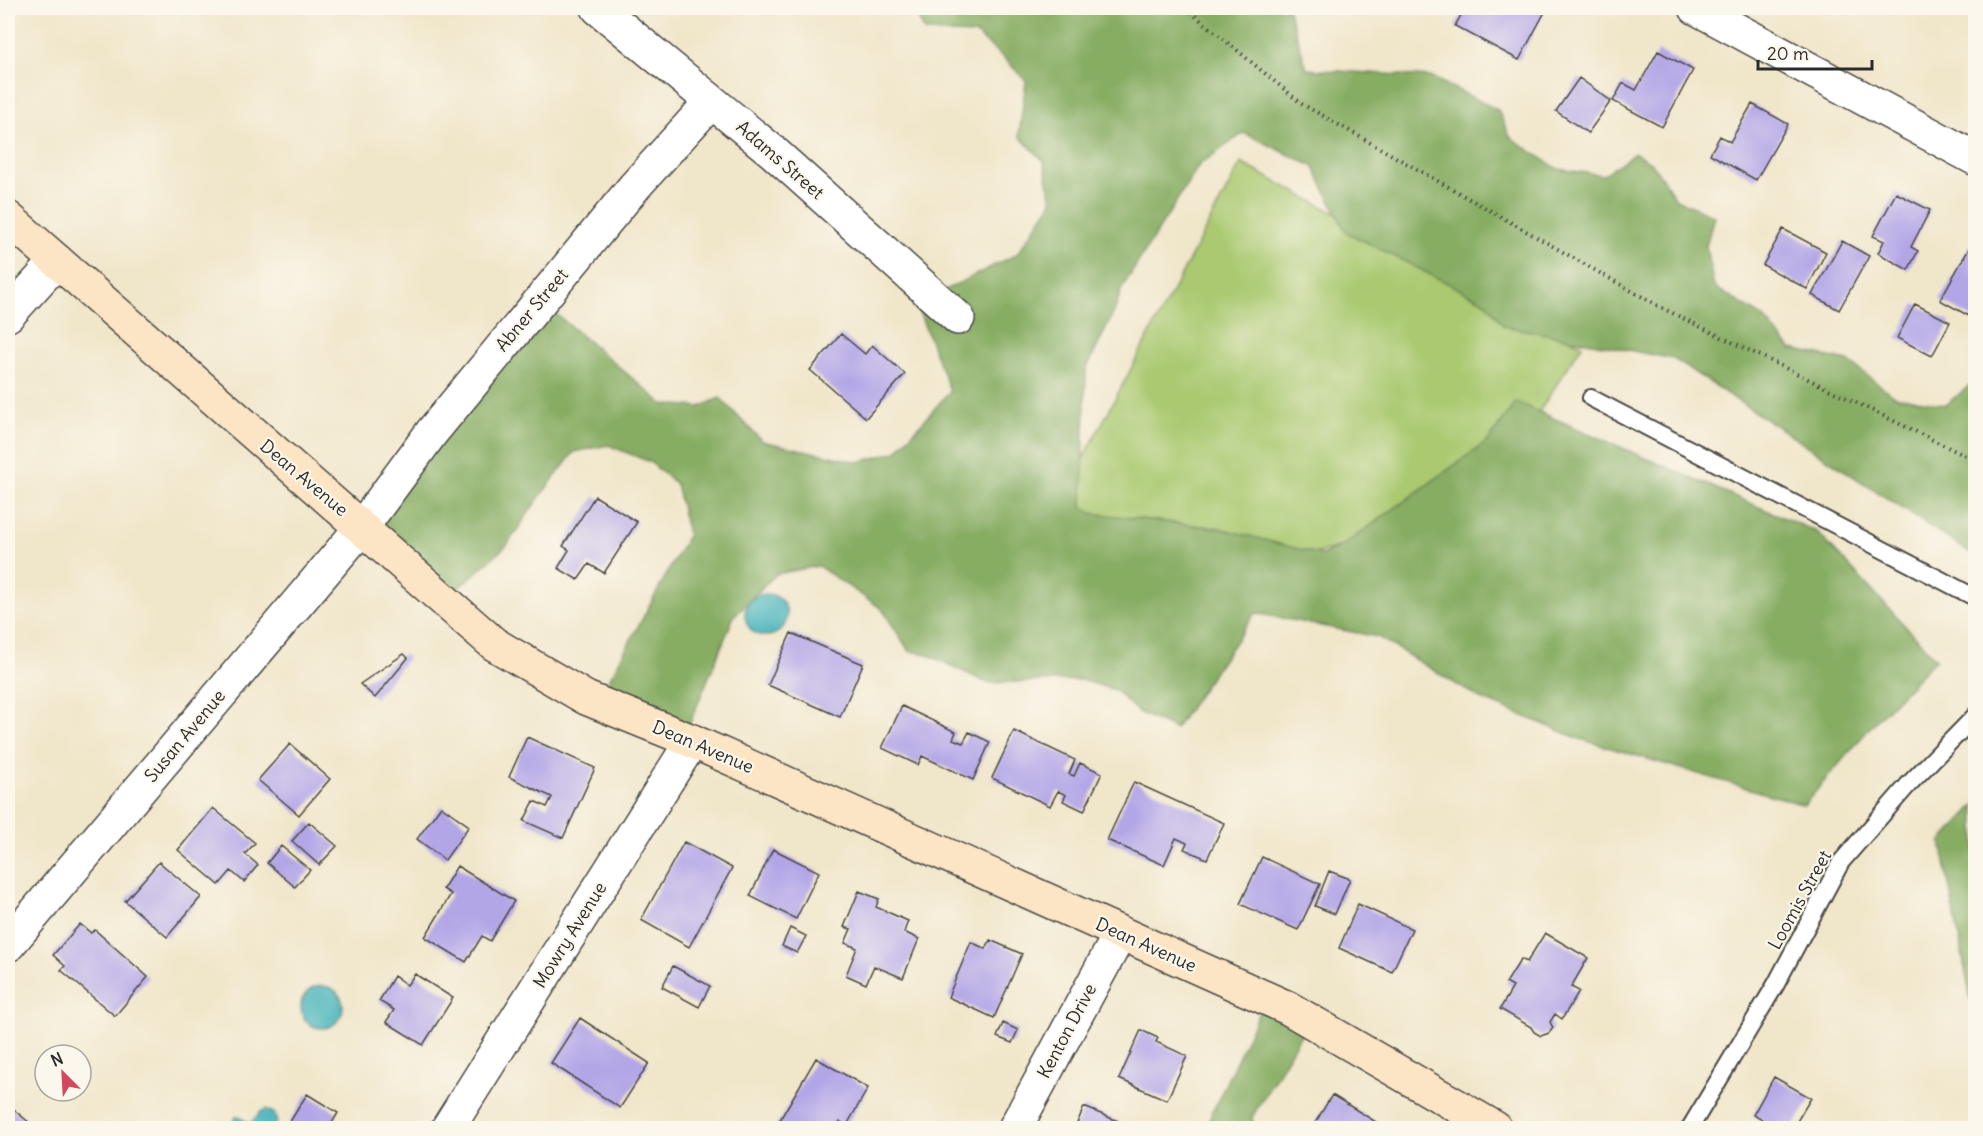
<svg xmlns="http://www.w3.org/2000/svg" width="1983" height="1136" font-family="Delius,sans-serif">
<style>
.green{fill:#aac971;stroke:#6a7a4e;stroke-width:1.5}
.forest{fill:#87ad63;stroke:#596c47;stroke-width:1.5}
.water{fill:#41b1b9;stroke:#366e72;stroke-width:1.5}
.building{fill:#b3a6e7}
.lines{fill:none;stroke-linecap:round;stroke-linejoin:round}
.lane-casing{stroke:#494743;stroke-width:20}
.street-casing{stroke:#494743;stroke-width:36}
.secondary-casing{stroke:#494743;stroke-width:36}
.path{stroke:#494743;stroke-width:4;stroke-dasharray:1.5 4.5;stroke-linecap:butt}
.lane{stroke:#fff;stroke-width:16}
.street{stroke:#fff;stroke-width:33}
.secondary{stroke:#fce5c4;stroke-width:33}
.labels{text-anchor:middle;stroke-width:4.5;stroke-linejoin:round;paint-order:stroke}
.street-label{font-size:18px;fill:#2b2b2b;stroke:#fbf7ec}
</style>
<rect width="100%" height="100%" fill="#fbf7ec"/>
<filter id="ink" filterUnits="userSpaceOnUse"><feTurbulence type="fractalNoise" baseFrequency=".0167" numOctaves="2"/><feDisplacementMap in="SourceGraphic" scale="12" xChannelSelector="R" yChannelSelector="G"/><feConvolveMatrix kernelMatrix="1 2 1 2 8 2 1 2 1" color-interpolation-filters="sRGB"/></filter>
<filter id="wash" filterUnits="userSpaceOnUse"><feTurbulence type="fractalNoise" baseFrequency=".008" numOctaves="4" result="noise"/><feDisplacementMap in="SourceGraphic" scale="24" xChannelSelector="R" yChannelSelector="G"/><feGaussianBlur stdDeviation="1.35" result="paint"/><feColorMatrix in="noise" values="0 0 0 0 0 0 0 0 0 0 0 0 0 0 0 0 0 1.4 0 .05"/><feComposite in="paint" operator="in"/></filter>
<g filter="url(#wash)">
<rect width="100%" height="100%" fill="#f0e6ca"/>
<!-- green -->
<path class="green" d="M 1241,163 L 1582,345 L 1526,432 L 1381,535 L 1296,559 L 1177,549 L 1060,502 Z"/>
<!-- forest -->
<path class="forest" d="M 913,8 L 1288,8 L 1307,69 L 1431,77 L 1498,110 L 1510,137 L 1558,169 L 1603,175 L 1635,153 L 1652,163 L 1676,199 L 1714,216 L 1706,246 L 1714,287 L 1763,317 L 1791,349 L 1848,361 L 1894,396 L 1946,405 L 1975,381 L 1975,556 L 1674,359 L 1504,326 L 1487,303 L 1346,232 L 1313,166 L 1244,133 L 1199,165 L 1122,288 L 1114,312 L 1086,370 L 1082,506 L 1090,513 L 1219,528 L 1322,555 L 1342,546 L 1488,441 L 1516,402 L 1817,532 L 1936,659 L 1874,723 L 1804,805 L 1580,739 L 1481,699 L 1378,637 L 1255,613 L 1175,729 L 1138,712 L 1115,690 L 1081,680 L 987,683 L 927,654 L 909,651 L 882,609 L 818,566 L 776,574 L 734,616 L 687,730 L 602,693 L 688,535 L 676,484 L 650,462 L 608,445 L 574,452 L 538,499 L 507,545 L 449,596 L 362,515 L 550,309 L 663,404 L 700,407 L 720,398 L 762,441 L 858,462 L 896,452 L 950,391 L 919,312 L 931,297 L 1017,254 L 1052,202 L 1044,161 L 1019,136 L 1026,81 L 1005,59 L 976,34 L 925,32 Z
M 1975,805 L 1975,1021 L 1941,842 Z
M 1266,997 L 1309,1021 L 1252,1117 L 1254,1128 L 1205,1128 Z"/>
<!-- water -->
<path class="water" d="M745 615a21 21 0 1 1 42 0a21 21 0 1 1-42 0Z
M301 1007a21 21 0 1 1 42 0a21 21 0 1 1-42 0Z
M 266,1109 L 275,1114 L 277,1123 L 273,1128 L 228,1128 L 237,1116 L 250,1124 L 260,1112 Z"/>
<g id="blocks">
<!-- building -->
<path class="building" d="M 1465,8 L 1547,8 L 1519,60 L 1455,26 Z
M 1658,51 L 1693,70 L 1662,127 L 1613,101 L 1623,83 L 1636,90 Z
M 1579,78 L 1611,101 L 1588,133 L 1556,111 Z
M 1752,104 L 1788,124 L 1756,180 L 1710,154 L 1720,136 L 1730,142 Z
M 1896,193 L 1930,210 L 1911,247 L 1918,251 L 1908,270 L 1878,253 L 1884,241 L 1873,236 Z
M 1783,229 L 1826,252 L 1807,289 L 1763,265 Z
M 1976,236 L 1976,320 L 1940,300 Z
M 1842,241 L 1869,256 L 1839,310 L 1812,295 Z
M 1915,304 L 1950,322 L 1932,356 L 1897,338 Z
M 841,334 L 865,354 L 872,345 L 905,374 L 866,418 L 810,370 Z
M 595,496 L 637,522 L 604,573 L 589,564 L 578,580 L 558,568 L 569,550 L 563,546 Z
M 791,633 L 863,664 L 840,717 L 768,685 Z
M 404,654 L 408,658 L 375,698 L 360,684 Z
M 902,706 L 956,732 L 953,739 L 963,743 L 969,732 L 990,742 L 973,780 L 922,756 L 918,765 L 882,748 Z
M 1014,731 L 1075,760 L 1069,774 L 1074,776 L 1080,763 L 1102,773 L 1084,811 L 1063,801 L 1066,795 L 1058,791 L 1050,806 L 992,778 Z
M 527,737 L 595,768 L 563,838 L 524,821 L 534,801 L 547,807 L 552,797 L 509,777 Z
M 290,744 L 330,779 L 299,815 L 258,780 Z
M 1134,782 L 1224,823 L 1207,859 L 1184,849 L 1187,843 L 1176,838 L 1164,865 L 1107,840 Z
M 441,806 L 469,826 L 445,860 L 417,839 Z
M 213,808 L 255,843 L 245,854 L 258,865 L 244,882 L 231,871 L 219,885 L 178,850 Z
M 309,822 L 337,846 L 319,865 L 292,841 Z
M 684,842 L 732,868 L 689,947 L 641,920 Z
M 281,846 L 310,870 L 295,887 L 267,863 Z
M 773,849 L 819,872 L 796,919 L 750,896 Z
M 1262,857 L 1320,884 L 1298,930 L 1240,904 Z
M 159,862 L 201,897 L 167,937 L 125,901 Z
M 457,866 L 514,901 L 490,941 L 482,936 L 466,962 L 425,937 L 451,894 L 443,889 Z
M 1329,871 L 1350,879 L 1335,914 L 1315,906 Z
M 859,891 L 879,899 L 876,907 L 908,921 L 904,932 L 919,939 L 903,978 L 874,966 L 866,984 L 846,975 L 857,948 L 845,943 L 851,929 L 844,927 Z
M 1358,904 L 1412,929 L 1392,972 L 1339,948 Z
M 80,924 L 91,933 L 95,930 L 148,977 L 115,1016 L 61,970 L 65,966 L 53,955 Z
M 790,928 L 806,936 L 797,953 L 782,946 Z
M 1545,933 L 1588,958 L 1571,987 L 1579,991 L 1562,1019 L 1555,1014 L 1550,1022 L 1553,1028 L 1549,1033 L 1541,1036 L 1534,1032 L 1531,1027 L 1500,1009 L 1513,987 L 1506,983 L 1521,959 L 1527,962 Z
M 990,940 L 1022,954 L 994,1018 L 948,997 L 971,942 L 986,949 Z
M 673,966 L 710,986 L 699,1007 L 662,987 Z
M 415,974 L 453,998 L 423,1045 L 386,1022 L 394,1010 L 379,1001 L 394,976 L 407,985 Z
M 580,1018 L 649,1063 L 620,1108 L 551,1063 Z
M 1003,1023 L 1018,1030 L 1012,1043 L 997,1037 Z
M 1141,1030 L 1158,1038 L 1156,1042 L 1187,1056 L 1167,1100 L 1119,1079 Z
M 816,1058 L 868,1088 L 847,1125 L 840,1122 L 836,1128 L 775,1128 Z
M 1774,1077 L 1811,1098 L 1793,1128 L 1777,1128 L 1753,1115 Z
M 307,1094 L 338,1113 L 329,1128 L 286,1128 Z
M 1332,1095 L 1376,1122 L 1373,1127 L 1376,1128 L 1312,1128 Z
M 8,1105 L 36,1128 L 8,1128 Z
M 1084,1107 L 1120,1122 L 1117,1128 L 1075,1128 Z"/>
</g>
</g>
<g filter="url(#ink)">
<use href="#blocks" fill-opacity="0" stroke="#494743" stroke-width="1.5"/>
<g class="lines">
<defs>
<path id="lane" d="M 1591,398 L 1976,598
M 1690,1128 L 1776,984 L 1841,862 L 1908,785 L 1976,715"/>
<path id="street" d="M 598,8 L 772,151 L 958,318
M 1696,8 L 1976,159
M 8,315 L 57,261
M 8,945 L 362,527 L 432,432 L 635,186 L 711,102
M 448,1128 L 692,741
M 1015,1128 L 1120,934"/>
<path id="secondary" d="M 8,218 L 494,644 L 586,698 L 692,741 L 1288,1008 L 1495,1128"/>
</defs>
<!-- lane casing -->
<use href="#lane" class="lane-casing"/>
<!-- street casing -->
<use href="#street" class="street-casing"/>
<!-- secondary casing -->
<use href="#secondary" class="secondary-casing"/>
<!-- path -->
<path class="path" d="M 1186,8 L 1302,104 L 1660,307 L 1976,461"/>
<!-- lane -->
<use href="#lane" class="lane"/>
<!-- street -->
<use href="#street" class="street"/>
<!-- secondary -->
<use href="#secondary" class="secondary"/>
</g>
</g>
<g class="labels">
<!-- street labels -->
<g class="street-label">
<text transform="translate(780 160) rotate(41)" y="6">Adams Street</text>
<text transform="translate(532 310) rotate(-50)" y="6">Abner Street</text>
<text transform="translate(304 478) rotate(40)" y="6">Dean Avenue</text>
<text transform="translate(185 736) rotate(-50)" y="6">Susan Avenue</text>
<text transform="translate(703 747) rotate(23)" y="6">Dean Avenue</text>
<text transform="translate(1800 900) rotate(-61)" y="6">Loomis Street</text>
<text transform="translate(570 935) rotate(-58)" y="6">Mowry Avenue</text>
<text transform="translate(1146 945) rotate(24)" y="6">Dean Avenue</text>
<text transform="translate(1067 1031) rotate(-62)" y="6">Kenton Drive</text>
</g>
</g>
<!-- margin -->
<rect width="1983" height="1136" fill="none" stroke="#fbf7ec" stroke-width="30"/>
<!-- north arrow -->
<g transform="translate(63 1073) rotate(336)"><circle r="28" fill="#fbf7ec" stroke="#a8a59f" stroke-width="1.5"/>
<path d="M0-4.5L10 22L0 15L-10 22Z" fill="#d1495b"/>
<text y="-9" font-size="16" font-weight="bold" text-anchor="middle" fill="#2b2b2b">N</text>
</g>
<!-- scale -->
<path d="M1758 60v9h114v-9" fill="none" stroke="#2b2b2b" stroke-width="3"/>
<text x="1767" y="60" font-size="18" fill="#2b2b2b" stroke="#fbf7ec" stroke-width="4.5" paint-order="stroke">20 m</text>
</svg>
